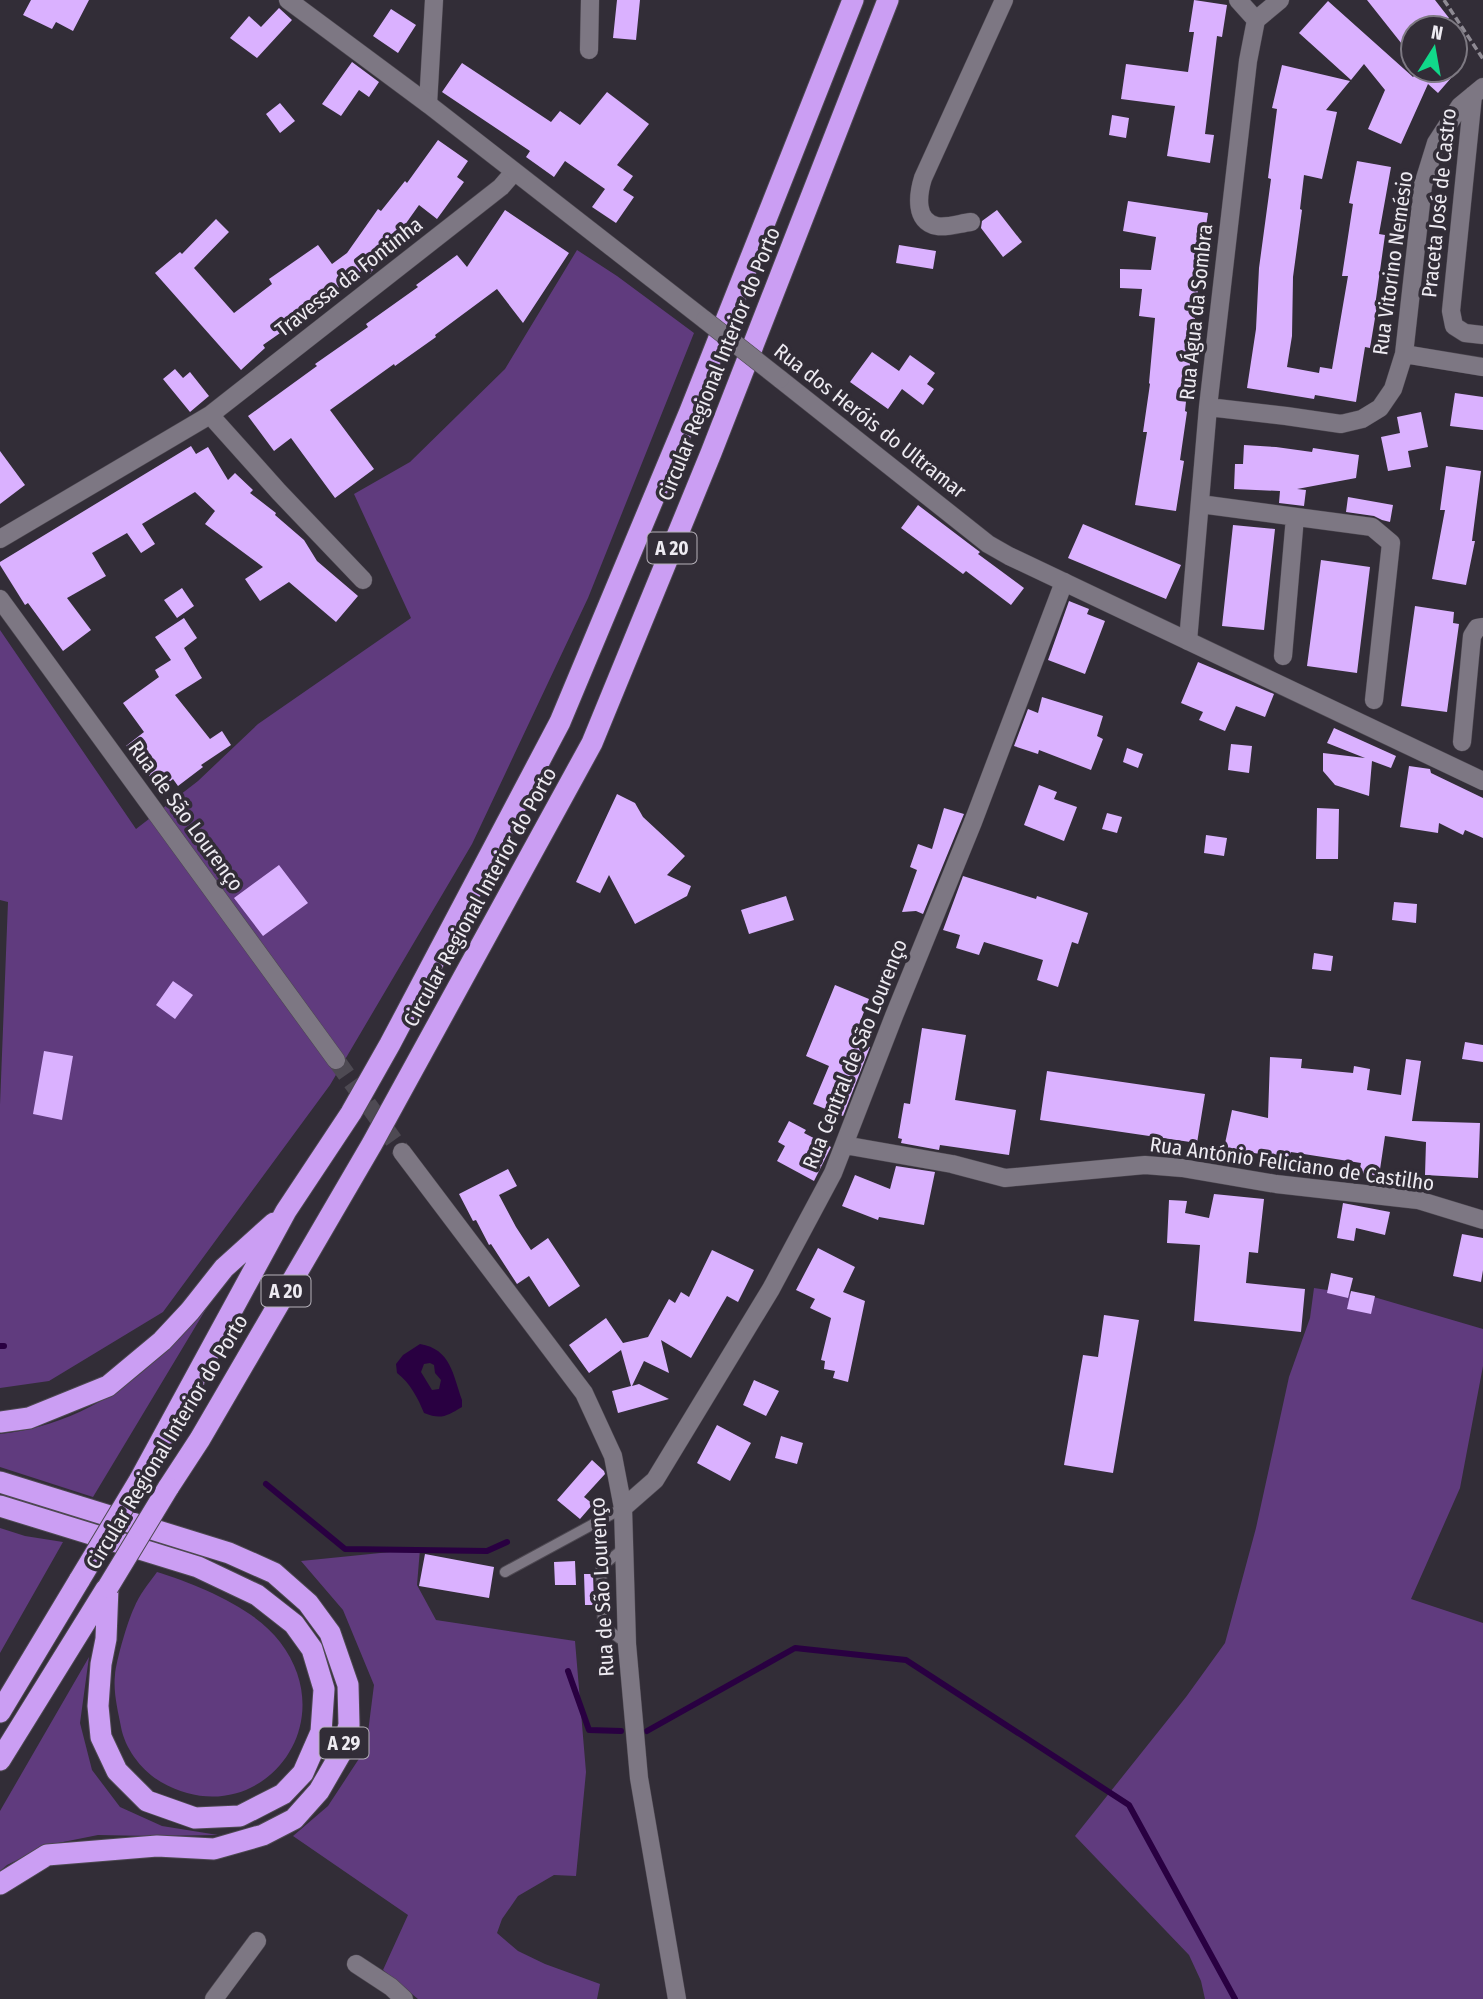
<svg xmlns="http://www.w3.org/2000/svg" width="1483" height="1999" font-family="'Fira Sans Condensed',sans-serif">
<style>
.green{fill:#603b7e}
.water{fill:#290041;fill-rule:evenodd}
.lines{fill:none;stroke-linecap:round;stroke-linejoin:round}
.stream{stroke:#290041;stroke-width:6}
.building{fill:#dab1ff}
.minor-tunnel{stroke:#4e4a53;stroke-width:18;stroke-dasharray:18 9;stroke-linecap:butt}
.service-casing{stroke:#4d4851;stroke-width:12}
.minor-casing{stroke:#4d4851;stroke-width:19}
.tertiary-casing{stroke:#4d4851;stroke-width:19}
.motorway-casing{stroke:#4d4851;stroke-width:23}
.path{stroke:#8e8a93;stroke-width:3.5;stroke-dasharray:7 3.5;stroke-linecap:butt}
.service{stroke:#7d7783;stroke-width:10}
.minor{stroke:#7d7783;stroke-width:18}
.tertiary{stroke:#7d7783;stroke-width:18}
.motorway{stroke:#cb9ef3;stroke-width:21}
.tertiary-bridge-casing{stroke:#4d4851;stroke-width:19;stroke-linecap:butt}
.motorway-bridge-casing{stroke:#4d4851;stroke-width:23;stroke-linecap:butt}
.tertiary-bridge{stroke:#7d7783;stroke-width:18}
.motorway-bridge{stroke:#cb9ef3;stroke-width:21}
.labels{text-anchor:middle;stroke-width:7;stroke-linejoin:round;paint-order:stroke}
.shield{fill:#322d37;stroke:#b6b2ba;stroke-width:2}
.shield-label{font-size:19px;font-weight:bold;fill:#eeebf2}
.street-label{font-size:21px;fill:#eeebf2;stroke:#322d37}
</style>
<rect width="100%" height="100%" fill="#322d37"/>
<!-- green -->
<path class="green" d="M 577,250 L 617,276 L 694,333 L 588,598 L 472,844 L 330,1085 L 163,1312 L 49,1381 L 0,1388 L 0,1105 L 8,902 L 0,900 L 0,630 L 136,829 L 198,781 L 258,724 L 411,618 L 354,494 L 410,462 L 505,369 Z
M 1314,1288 L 1374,1297 L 1483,1329 L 1483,1366 L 1460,1488 L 1411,1599 L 1483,1623 L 1483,1999 L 1205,1999 L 1201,1981 L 1189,1955 L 1075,1836 L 1186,1697 L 1225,1643 L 1256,1528 L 1289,1377 L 1310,1318 Z
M 212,1299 L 93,1497 L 0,1467 L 0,1434 C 54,1429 110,1402 149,1366 C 172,1346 191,1321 212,1299 Z
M 0,1528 L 25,1536 L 63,1542 L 0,1653 Z
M 420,1549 L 417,1585 L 436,1620 L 575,1641 L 586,1772 L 576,1876 L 554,1875 L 518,1896 L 502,1919 L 497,1933 L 518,1951 L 545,1964 L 600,1984 L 597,1999 L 418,1999 L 383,1970 L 408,1915 L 293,1836 L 328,1806 L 366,1748 L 374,1685 L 343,1610 L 301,1561 Z
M 157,1572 C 196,1584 255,1608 280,1642 C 346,1728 255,1836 161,1782 C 142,1771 125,1749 121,1727 C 118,1711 113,1692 115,1675 C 116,1661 128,1620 134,1608 C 139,1595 149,1583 157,1572 Z
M 89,1657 L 80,1723 L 92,1770 L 120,1807 L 162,1826 L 218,1835 L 151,1836 L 98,1835 L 48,1845 L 7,1865 L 0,1871 L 0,1811 Z"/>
<!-- water -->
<path class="water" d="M 420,1344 C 451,1349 453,1375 462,1400 L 462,1407 C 447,1416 441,1420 424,1413 C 418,1398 410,1383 397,1373 L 396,1364 L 403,1355 ZM 430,1363 L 434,1365 L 435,1373 L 441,1380 L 439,1389 L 432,1390 L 421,1372 L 424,1364 Z"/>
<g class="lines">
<!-- stream -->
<path class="stream" d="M 0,1346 L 4,1346
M 266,1484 L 345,1549 L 487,1551 L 507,1542
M 568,1671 L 589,1730 L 621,1731
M 647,1731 L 795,1648 L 906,1660 L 1129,1805 L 1235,1999"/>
</g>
<!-- building -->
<path class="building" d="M 31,0 L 89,0 L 73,31 L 56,22 L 52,29 L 23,15 Z
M 617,0 L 640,0 L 636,40 L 613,38 Z
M 1194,0 L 1227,5 L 1222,37 L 1217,36 L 1205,134 L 1214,135 L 1210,163 L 1167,156 L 1175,106 L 1121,99 L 1126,64 L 1188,72 L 1194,32 L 1189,32 Z
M 1367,0 L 1435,0 L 1449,18 L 1437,28 L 1413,28 L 1413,58 Z
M 1328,1 L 1413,77 L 1416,74 L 1411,70 L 1458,70 L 1438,93 L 1428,84 L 1401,144 L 1368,129 L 1385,90 L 1364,64 L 1351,80 L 1299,33 Z
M 279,8 L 292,20 L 257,58 L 230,38 L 249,16 L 261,27 Z
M 391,9 L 416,25 L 398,53 L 373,36 Z
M 352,62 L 379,82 L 369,97 L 359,90 L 341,116 L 322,104 Z
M 462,63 L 551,122 L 560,111 L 580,125 L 607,92 L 649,124 L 617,165 L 633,176 L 623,190 L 634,197 L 616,223 L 592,207 L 605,189 L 565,161 L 554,177 L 526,157 L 530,151 L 442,92 Z
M 1282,65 L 1350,81 L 1326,110 L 1337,112 L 1322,179 L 1304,175 L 1300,209 L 1302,210 L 1293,277 L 1292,336 L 1287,367 L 1319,373 L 1320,367 L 1332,369 L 1348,276 L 1342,276 L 1353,204 L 1349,203 L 1357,161 L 1391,167 L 1379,234 L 1385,235 L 1375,306 L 1377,306 L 1370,348 L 1365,347 L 1356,402 L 1315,395 L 1314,399 L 1247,388 L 1256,329 L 1259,268 L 1271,179 L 1268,178 L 1277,109 L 1272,108 Z
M 280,103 L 295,121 L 280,133 L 266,114 Z
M 1112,115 L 1129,118 L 1126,138 L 1109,135 Z
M 438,140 L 468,161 L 457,177 L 464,182 L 437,219 L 419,205 L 370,274 L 364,269 L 321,300 L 323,303 L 263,345 L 265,348 L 241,370 L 155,273 L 180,252 L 182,254 L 216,219 L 229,232 L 194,268 L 234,313 L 272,284 L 269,279 L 318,245 L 332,264 L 347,253 L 378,209 L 381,211 L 405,181 L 407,183 Z
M 1128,201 L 1208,213 L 1197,288 L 1198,288 L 1185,411 L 1187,412 L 1180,460 L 1184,461 L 1176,511 L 1135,505 L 1147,432 L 1143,432 L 1150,384 L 1149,383 L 1155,318 L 1139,316 L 1142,289 L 1120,288 L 1120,269 L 1151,270 L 1156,237 L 1123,231 Z
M 505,210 L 569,253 L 523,323 L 497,289 L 435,335 L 436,337 L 395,366 L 394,364 L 330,410 L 374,469 L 335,498 L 291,438 L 274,451 L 248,416 L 317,366 L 315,364 L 368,327 L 366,324 L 418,287 L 416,285 L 457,255 L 467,267 Z
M 997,210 L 1022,242 L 1003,257 L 981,228 L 982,221 Z
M 899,245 L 936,251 L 933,269 L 896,263 Z
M 872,352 L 899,371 L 910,355 L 935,373 L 927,384 L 934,389 L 923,405 L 902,389 L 888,409 L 850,382 Z
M 175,369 L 183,378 L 190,372 L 209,396 L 190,412 L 163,379 Z
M 1455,393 L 1483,397 L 1483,430 L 1450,426 Z
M 1421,412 L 1428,447 L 1408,451 L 1411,467 L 1388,471 L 1381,437 L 1400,433 L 1397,417 Z
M 1244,445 L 1276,447 L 1312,452 L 1313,448 L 1359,455 L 1356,478 L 1297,489 L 1306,490 L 1304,506 L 1279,503 L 1280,491 L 1234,489 L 1235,464 L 1243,464 Z
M 191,446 L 196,454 L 208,447 L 228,480 L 235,473 L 253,490 L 250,493 L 276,513 L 275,515 L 304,540 L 317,561 L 358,596 L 336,622 L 289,582 L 260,601 L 245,579 L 263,567 L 205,524 L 215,511 L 195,492 L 142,524 L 155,544 L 141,553 L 127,533 L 92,553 L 106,576 L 67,598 L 91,630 L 63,651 L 28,603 L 25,605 L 0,565 L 0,562 Z
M 0,451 L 25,485 L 0,504 Z
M 1446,466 L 1481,471 L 1472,541 L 1475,541 L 1466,585 L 1432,579 L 1445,510 L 1440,510 Z
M 1348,497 L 1393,505 L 1390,522 L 1382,520 L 1374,516 L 1346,512 Z
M 918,505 L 968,543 L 980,552 L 978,554 L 1024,588 L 1011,605 L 966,571 L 963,574 L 901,528 Z
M 1083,524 L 1181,565 L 1166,599 L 1068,558 Z
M 1233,525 L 1275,529 L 1264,630 L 1222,626 Z
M 1321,560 L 1370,567 L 1357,673 L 1307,666 Z
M 182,588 L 194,606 L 177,618 L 164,600 Z
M 1069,601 L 1089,609 L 1087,614 L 1105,621 L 1085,674 L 1048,660 Z
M 1415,606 L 1454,612 L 1453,623 L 1459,624 L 1447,712 L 1401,706 Z
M 184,618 L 197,638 L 184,648 L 202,678 L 175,695 L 210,739 L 222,731 L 231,745 L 201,765 L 203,767 L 178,786 L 173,779 L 160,789 L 126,746 L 144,732 L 123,703 L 159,677 L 155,670 L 171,660 L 155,637 Z
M 1198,662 L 1274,694 L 1265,717 L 1236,706 L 1225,731 L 1199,720 L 1203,712 L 1181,703 Z
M 1042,697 L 1103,716 L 1097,736 L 1103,739 L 1091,770 L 1039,750 L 1038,754 L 1014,746 L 1028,709 L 1038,713 Z
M 1334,728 L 1396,756 L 1391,768 L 1372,761 L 1369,796 L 1335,785 L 1323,771 L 1323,753 L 1365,758 L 1327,743 Z
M 1231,744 L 1252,746 L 1249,773 L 1228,770 Z
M 1127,748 L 1143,754 L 1138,768 L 1123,762 Z
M 1409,766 L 1430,769 L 1431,773 L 1483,798 L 1483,838 L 1465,830 L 1463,835 L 1439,823 L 1438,833 L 1400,827 Z
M 1039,785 L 1057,792 L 1054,799 L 1077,807 L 1064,841 L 1024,825 Z
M 617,794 L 635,803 L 643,817 L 685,856 L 667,875 L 691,886 L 687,896 L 635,924 L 609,875 L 600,893 L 576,882 Z
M 944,808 L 964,814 L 923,914 L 916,911 L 902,912 L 917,870 L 910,867 L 918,844 L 932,849 Z
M 1317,808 L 1339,809 L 1338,859 L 1316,859 Z
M 1107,813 L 1122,817 L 1117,833 L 1102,829 Z
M 1206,835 L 1227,838 L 1224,856 L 1204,853 Z
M 279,865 L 308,903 L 263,936 L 234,898 Z
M 963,876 L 1036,899 L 1037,896 L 1088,913 L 1078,944 L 1072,942 L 1058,987 L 1037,980 L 1043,960 L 984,942 L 979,955 L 956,948 L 960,935 L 943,930 Z
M 786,896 L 794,920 L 749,934 L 741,910 Z
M 1394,902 L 1417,904 L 1416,923 L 1392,920 Z
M 1314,953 L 1333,956 L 1331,971 L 1312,969 Z
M 173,981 L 193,995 L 175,1019 L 156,1005 Z
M 835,985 L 869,999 L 853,1040 L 870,1047 L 843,1116 L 813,1104 L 829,1066 L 806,1056 Z
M 922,1028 L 966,1035 L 955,1100 L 1016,1110 L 1009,1155 L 940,1145 L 939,1150 L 901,1143 L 902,1139 L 898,1138 L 904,1103 L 910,1104 Z
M 1465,1042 L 1483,1045 L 1483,1062 L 1462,1059 Z
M 44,1051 L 73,1056 L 62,1120 L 33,1114 Z
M 1270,1057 L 1302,1059 L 1301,1068 L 1353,1073 L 1354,1066 L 1370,1069 L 1367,1090 L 1401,1095 L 1406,1059 L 1421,1061 L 1412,1121 L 1480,1123 L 1478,1178 L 1425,1175 L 1426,1142 L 1385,1136 L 1379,1176 L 1359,1173 L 1361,1163 L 1291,1152 L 1290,1158 L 1246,1152 L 1244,1162 L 1222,1158 L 1232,1110 L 1268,1118 Z
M 1047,1071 L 1205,1094 L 1197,1143 L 1040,1120 Z
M 789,1121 L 806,1130 L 804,1133 L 831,1147 L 814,1181 L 777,1161 L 785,1146 L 778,1142 Z
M 896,1166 L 935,1172 L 924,1225 L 879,1217 L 878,1220 L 842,1206 L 855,1175 L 890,1189 Z
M 508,1169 L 517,1186 L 499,1195 L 516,1227 L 531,1250 L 548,1238 L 580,1286 L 549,1307 L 529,1276 L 517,1284 L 491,1244 L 489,1245 L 476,1220 L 473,1221 L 459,1194 Z
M 1214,1194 L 1264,1199 L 1258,1253 L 1249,1252 L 1246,1283 L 1305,1289 L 1301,1332 L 1194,1321 L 1200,1245 L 1167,1243 L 1169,1200 L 1187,1201 L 1185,1213 L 1209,1218 Z
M 1343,1203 L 1390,1212 L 1385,1235 L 1356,1228 L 1354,1241 L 1337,1238 Z
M 1462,1234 L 1483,1238 L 1483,1270 L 1481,1282 L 1453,1276 Z
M 818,1248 L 855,1267 L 843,1292 L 865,1301 L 848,1382 L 833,1378 L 835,1371 L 824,1369 L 825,1361 L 821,1360 L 831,1318 L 810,1308 L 815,1299 L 796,1290 Z
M 712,1250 L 754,1270 L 738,1302 L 727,1296 L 691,1358 L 661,1340 L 669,1373 L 644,1361 L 632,1386 L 639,1384 L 669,1399 L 618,1413 L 612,1391 L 631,1386 L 621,1350 L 589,1373 L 569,1345 L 606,1318 L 623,1343 L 648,1337 L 669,1299 L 675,1303 L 681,1292 L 689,1297 Z
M 1331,1273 L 1353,1278 L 1348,1298 L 1327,1293 Z
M 1351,1291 L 1375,1296 L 1371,1314 L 1347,1309 Z
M 1104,1315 L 1139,1320 L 1113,1473 L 1064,1465 L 1083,1355 L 1098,1357 Z
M 754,1380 L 779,1391 L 766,1416 L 743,1405 Z
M 717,1425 L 751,1443 L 730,1481 L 697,1463 Z
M 781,1436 L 803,1443 L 797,1464 L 775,1458 Z
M 592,1460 L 604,1471 L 605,1474 L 584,1497 L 593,1504 L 580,1519 L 557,1500 Z
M 425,1554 L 494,1567 L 489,1598 L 419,1586 Z
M 575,1561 L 576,1585 L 555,1585 L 554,1562 Z
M 584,1574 L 593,1574 L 594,1605 L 585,1605 Z"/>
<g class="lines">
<!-- minor-tunnel -->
<path class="minor-tunnel" d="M 336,1060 L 402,1152"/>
<defs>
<path id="service" d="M 624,1548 L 601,1567 L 603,1626 L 627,1644
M 505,1572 L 623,1508"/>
<path id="minor" d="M 1238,0 L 1256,20
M 589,50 L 590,0
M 1473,95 L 1451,311 L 1454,326 L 1465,333 L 1483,335
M 428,104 L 434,0
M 971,222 C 961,223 947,228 937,226 C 914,222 918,194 923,178 L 1004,0
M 1404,354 L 1483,367
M 1208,407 L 1286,416 L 1341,424 L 1362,419 L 1380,408 L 1393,389 L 1404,354 L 1423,185 L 1436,143 L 1460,106 L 1483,87
M 210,415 L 279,492 L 363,580
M 1200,504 L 1372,527 L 1391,543 L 1374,700
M 0,539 L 210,415 L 501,187 L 514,172
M 0,599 L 336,1060
M 1188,641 L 1208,407 L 1248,61 L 1256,20 L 1280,0
M 1283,656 L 1295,517
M 1462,742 L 1472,636 L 1477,628 L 1483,627
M 844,1145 L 952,1164 L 1005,1178 L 1145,1165 L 1182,1168 L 1276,1184 L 1418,1200 L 1483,1220
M 402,1152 L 584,1393 L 613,1456 L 623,1508 L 627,1644 L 639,1778 L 677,1999
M 623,1508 L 655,1480 L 771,1289 L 833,1173 L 894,1016 L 973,822 L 1064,582
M 356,1964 L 391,1987 L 404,1999
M 214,1999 L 257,1941"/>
<path id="tertiary" d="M 288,0 L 428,104 L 705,320
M 780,379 L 988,544 L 1009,556 L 1483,781"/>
<path id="motorway" d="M 0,1422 L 29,1418 L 108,1386 L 162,1341 L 190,1311 L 224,1268 L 274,1223
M 139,1481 L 286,1211 L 351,1113 L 390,1044 L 560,722 L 690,411 L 853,0
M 0,1482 L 229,1553 L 274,1573 L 308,1603 L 330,1633 L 348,1685 L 349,1725 L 341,1753 L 319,1791 L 294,1819 L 263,1835 L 214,1849 L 157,1846 L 47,1855 L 0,1884
M 168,1488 L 200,1439 L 372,1144 L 592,743 L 711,453 L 888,0
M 0,1506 L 198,1567 L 257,1595 L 294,1624 L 312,1649 L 324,1689 L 321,1732 L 303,1773 L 283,1794 L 240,1816 L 195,1818 L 147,1801 L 117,1771 L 101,1737 L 98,1706 L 101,1664 L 106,1639 L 108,1587
M 0,1712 L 80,1579
M 0,1760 L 106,1589"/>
</defs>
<!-- service casing -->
<use href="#service" class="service-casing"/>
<!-- minor casing -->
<use href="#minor" class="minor-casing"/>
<!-- tertiary casing -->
<use href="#tertiary" class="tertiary-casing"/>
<!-- motorway casing -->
<use href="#motorway" class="motorway-casing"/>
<!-- path -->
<path class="path" d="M 1444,0 L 1483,59"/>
<!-- service -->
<use href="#service" class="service"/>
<!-- minor -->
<use href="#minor" class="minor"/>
<!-- tertiary -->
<use href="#tertiary" class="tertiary"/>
<!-- motorway -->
<use href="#motorway" class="motorway"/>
<defs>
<path id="tertiary-bridge" d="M 705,320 L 780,379"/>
<path id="motorway-bridge" d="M 80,1579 L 139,1481
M 108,1587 L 168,1488"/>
</defs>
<!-- tertiary-bridge casing -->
<use href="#tertiary-bridge" class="tertiary-bridge-casing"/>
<!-- motorway-bridge casing -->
<use href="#motorway-bridge" class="motorway-bridge-casing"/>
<!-- tertiary-bridge -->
<use href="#tertiary-bridge" class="tertiary-bridge"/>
<!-- motorway-bridge -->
<use href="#motorway-bridge" class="motorway-bridge"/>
</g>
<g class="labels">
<!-- shield labels -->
<g class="shield">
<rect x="647.5" y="532.5" width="49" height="31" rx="5"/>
<rect x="261.5" y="1275.5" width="49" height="31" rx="5"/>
<rect x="319.5" y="1727.5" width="49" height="31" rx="5"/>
</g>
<g class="shield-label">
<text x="672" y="555">A 20</text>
<text x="286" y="1298">A 20</text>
<text x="344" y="1750">A 29</text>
</g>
<!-- street labels -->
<g class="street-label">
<text transform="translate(1439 203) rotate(-84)" y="7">Praceta José de Castro</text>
<text transform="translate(1393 263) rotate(-82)" y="7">Rua Vitorino Nemésio</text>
<text transform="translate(349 277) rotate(-38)" y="7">Travessa da Fontinha</text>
<text transform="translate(1196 312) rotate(-84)" y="7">Rua Água da Sombra</text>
<text transform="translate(719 364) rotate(-68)" y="7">Circular Regional Interior do Porto</text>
<text transform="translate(870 421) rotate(38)" y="7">Rua dos Heróis do Ultramar</text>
<text transform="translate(186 816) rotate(54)" y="7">Rua de São Lourenço</text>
<text transform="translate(480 897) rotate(-61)" y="7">Circular Regional Interior do Porto</text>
<text transform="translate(855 1054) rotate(-68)" y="7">Rua Central de São Lourenço</text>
<text transform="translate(1292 1164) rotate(8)" y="7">Rua António Feliciano de Castilho</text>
<text transform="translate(167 1442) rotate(-59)" y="7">Circular Regional Interior do Porto</text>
<text transform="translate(602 1587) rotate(-93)" y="7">Rua de São Lourenço</text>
</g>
</g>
<!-- north arrow -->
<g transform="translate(1434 49) rotate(11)"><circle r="33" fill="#322d37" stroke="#7d7982" stroke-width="2"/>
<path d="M0-5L12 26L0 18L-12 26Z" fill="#11d98a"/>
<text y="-10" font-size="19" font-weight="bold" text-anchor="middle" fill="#eeebf2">N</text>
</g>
</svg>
